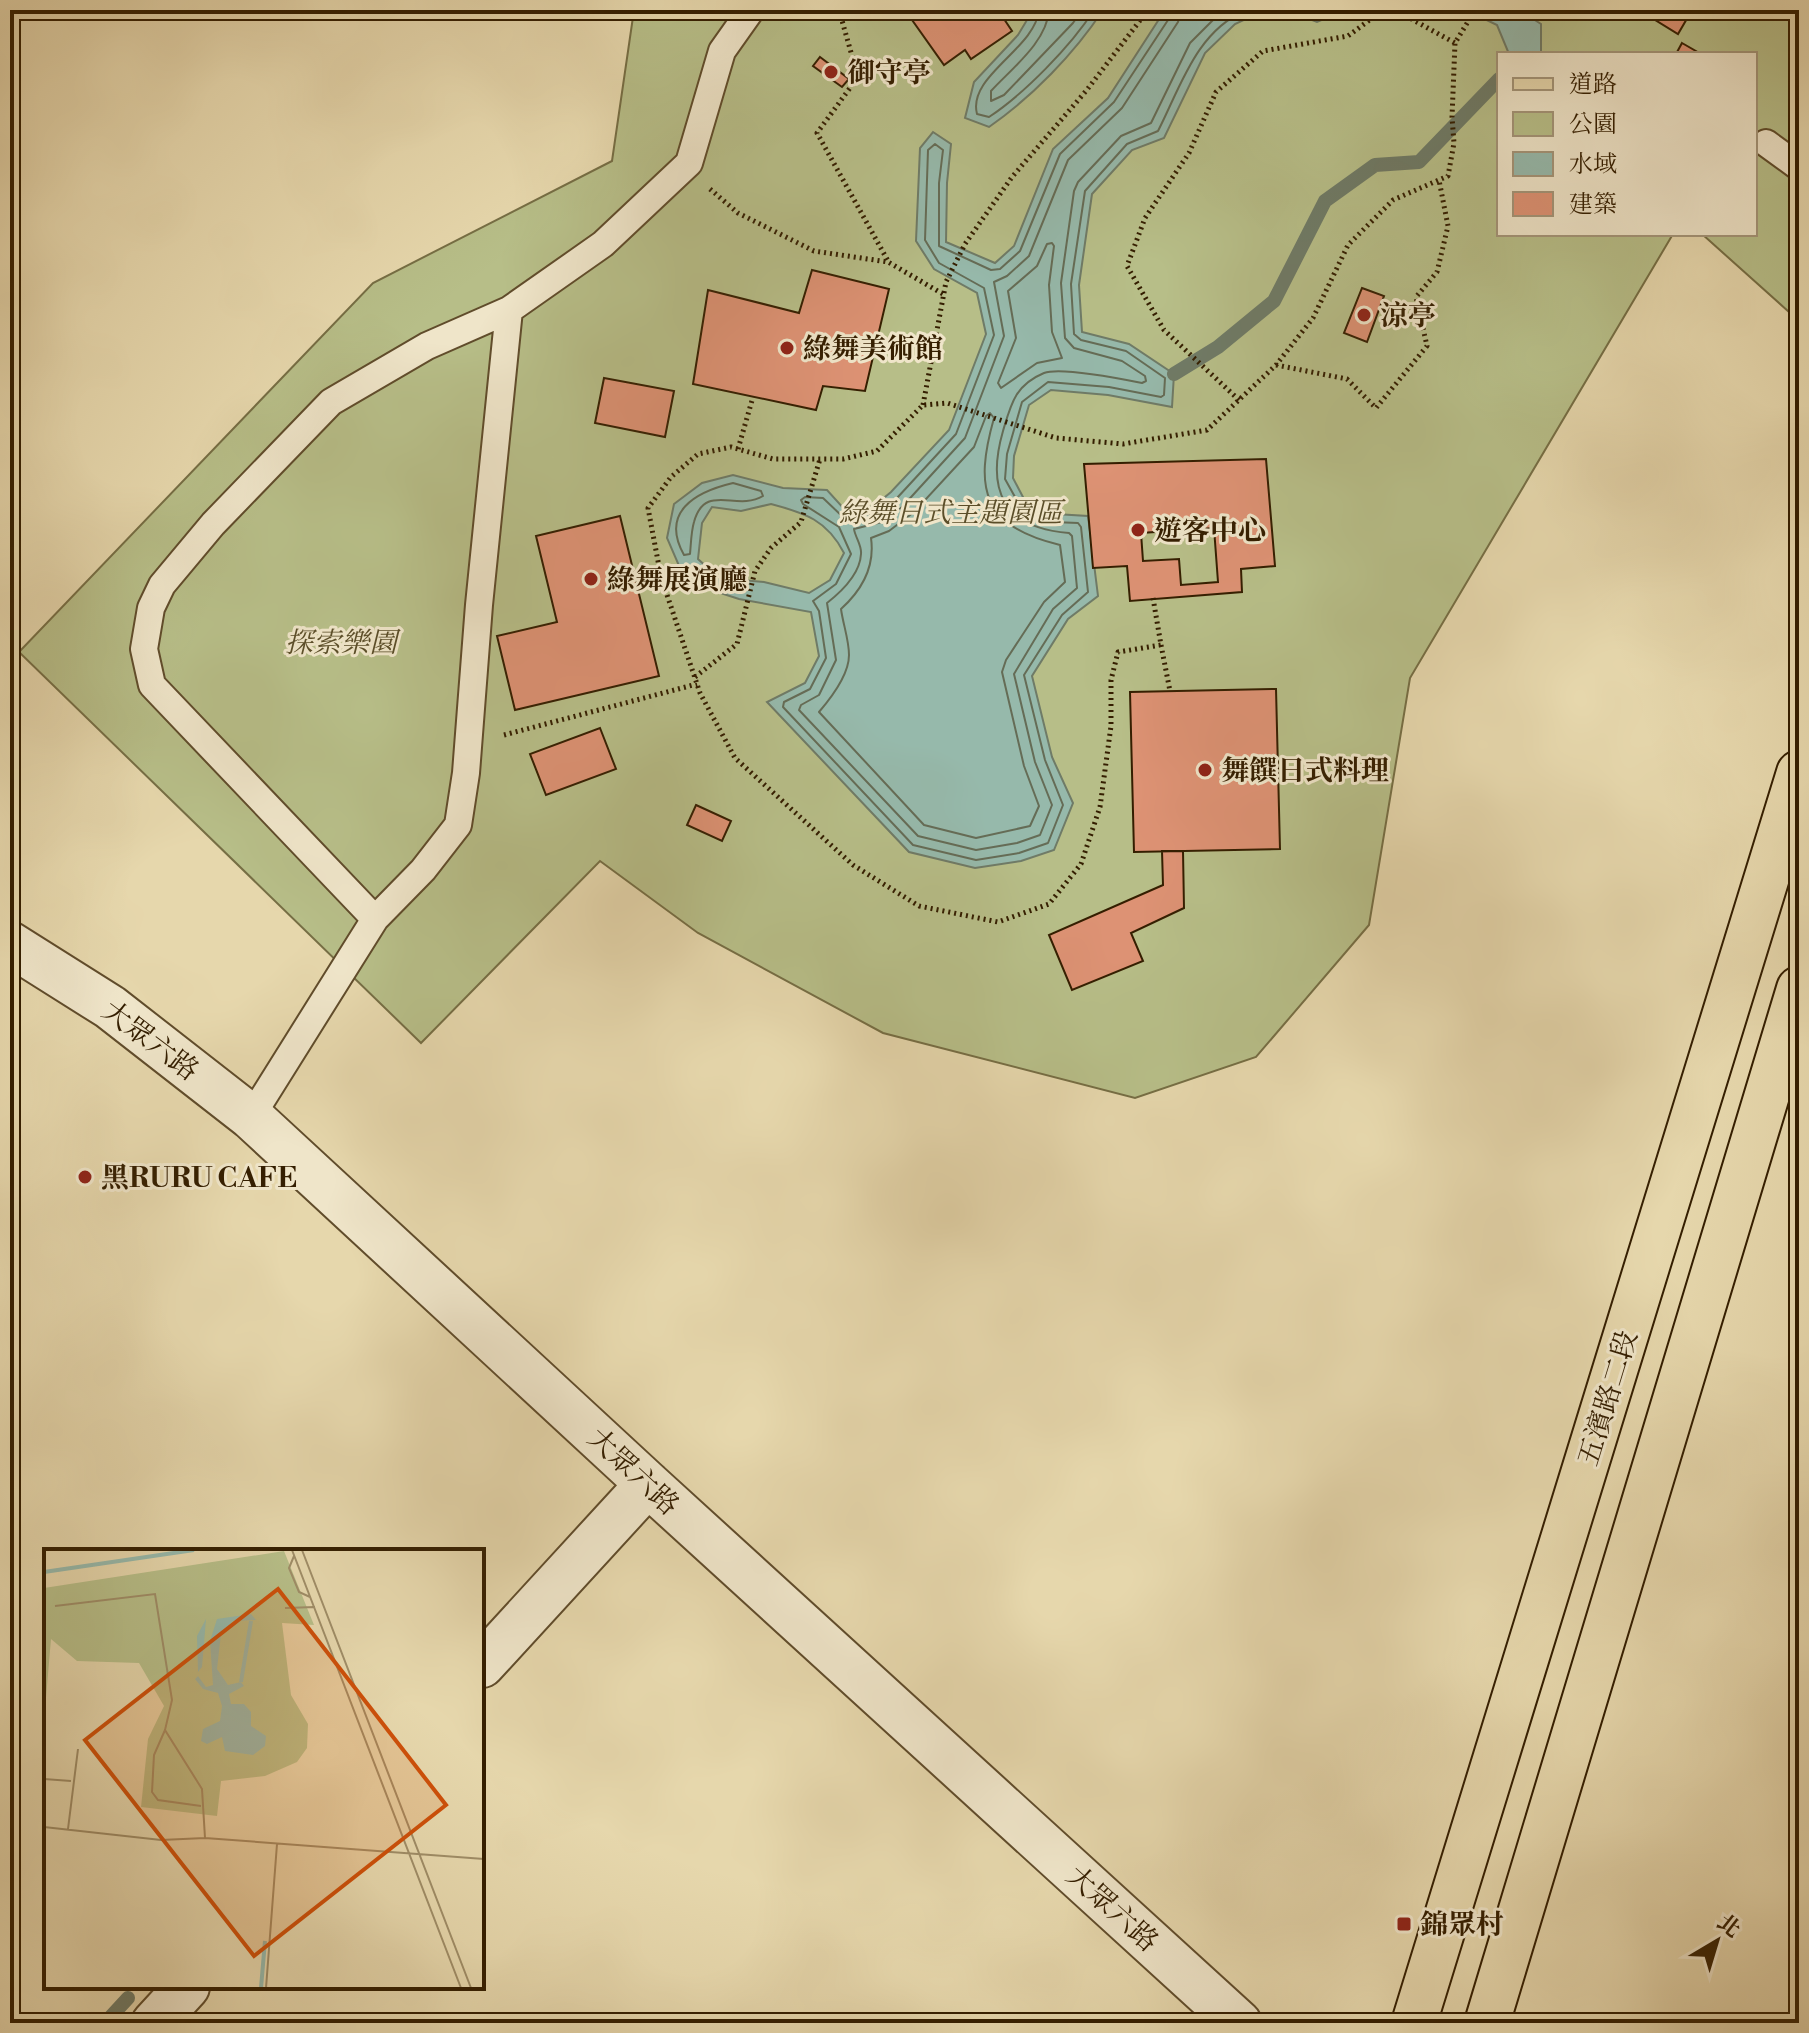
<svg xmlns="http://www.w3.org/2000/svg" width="1809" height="2033" font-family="'Libre Bodoni','Noto Serif TC',serif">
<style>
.green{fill:#b7be88;stroke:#766e44;stroke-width:2}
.water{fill:#96b9ab;stroke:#6f7b67;stroke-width:2;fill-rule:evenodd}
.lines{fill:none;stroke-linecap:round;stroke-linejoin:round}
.shore{stroke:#656c56;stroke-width:2}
.stream{stroke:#6f7b67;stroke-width:14}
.building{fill:#dd9274;stroke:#341e00;stroke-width:2;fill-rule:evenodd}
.lane-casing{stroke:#604c2b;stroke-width:30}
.street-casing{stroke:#604c2b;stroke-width:48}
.primary-casing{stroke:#341e00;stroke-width:48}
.path{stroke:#341e00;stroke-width:5;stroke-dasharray:2 4;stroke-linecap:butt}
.lane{stroke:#efe5c9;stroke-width:26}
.street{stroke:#efe5c9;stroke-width:44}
.primary{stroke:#e6d7ac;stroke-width:44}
.poi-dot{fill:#8f2418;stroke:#efe5c9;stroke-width:3}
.labels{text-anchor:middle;stroke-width:6;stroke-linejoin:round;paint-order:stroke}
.poi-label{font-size:28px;font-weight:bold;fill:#341e00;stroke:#efe5c9;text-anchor:start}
.park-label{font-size:28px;font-style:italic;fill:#5b4e29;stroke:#efe5c9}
.street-label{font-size:28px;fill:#341e00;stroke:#efe5c9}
.inset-river{fill:none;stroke:#96b9ab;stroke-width:4}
.inset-road{fill:none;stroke:#9f8d67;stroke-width:2}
.view{fill:#cd500a;fill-opacity:0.15;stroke:#cd500a;stroke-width:4}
.inset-edge{fill:none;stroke:#341e00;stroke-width:4}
</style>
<rect width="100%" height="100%" fill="#e6d7ac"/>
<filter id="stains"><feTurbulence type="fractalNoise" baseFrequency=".0025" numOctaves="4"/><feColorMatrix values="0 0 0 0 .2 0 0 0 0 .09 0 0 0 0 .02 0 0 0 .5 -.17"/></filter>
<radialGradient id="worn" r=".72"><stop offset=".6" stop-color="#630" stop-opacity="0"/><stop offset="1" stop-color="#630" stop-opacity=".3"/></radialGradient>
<!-- green -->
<path class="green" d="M 634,10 L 1799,10 L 1799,321 L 1702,234 L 1755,234 L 1755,54 L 1499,54 L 1499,234 L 1673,234 L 1410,678 L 1369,925 L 1256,1057 L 1135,1098 L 883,1033 L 698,933 L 600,861 L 421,1043 L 19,652 L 373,283 L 612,161 Z"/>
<!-- water -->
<path class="water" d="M 1033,10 L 1103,10 C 1074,54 1032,97 989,127 L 965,118 L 974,82 L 1018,35 Z
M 1165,10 L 1265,10 L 1235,24 L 1205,53 L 1164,138 L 1132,150 L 1092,194 L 1079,285 L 1082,332 L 1129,344 L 1174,374 L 1172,407 L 1108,395 L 1051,390 L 1029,405 L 1014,456 L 1013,478 L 1024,499 L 1055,514 L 1088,516 L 1098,596 L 1068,619 L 1032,676 L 1052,757 L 1073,803 L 1054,850 L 1021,861 L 975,868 L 909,852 L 767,702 L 805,683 L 819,656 L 811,612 L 739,599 L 686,582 L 667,538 L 674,504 L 702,483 L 733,475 L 783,488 L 827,490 L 846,511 L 874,506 L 891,492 L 949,430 L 986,334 L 977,293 L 934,269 L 916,241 L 920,148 L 933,132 L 951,144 L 947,183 L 946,242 L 995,263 L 1014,246 L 1053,149 L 1108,98 ZM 771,504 C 805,513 827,520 844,553 L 830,580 L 809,593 L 764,582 L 719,578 L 698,559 L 702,523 L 712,507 L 741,511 Z
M 1286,10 L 1345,10 L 1317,22 Z
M 1466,10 L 1519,10 L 1541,24 L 1541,54 L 1509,54 L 1497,25 Z"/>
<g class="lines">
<!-- shore -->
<path class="shore" d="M 1039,10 C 1035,49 967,76 977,114 L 989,117 C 1024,94 1071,46 1094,10
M 1049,10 C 1047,42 1011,69 991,91 L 991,101 L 1004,95 L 1073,23 L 1082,10
M 1171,10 L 1170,17 L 1114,102 L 1060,154 L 1020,251 L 1000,269 L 991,270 L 939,246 L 939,183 L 943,150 L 935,144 L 928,150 L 925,240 L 939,263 L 984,288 L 994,335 L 956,434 L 897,498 L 877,513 L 844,518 L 823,498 L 805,497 L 801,500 L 803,504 L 839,527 L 851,554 L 836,584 L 813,601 L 819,611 L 826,658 L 810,689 L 784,702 L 783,707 L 913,845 L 976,860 L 1019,853 L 1048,843 L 1063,805 L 1045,760 L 1024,675 L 1062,615 L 1088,592 L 1081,527 L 1078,523 L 1053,522 L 1020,506 L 1005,479 L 1007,454 L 1022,402 L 1048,382 L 1109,387 L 1161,397 L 1164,395 L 1165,378 L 1126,351 L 1081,340 L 1074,334 L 1071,284 L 1085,191 L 1127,144 L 1158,131 C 1181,86 1196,32 1246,10
M 1181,10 L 1178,22 L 1122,108 L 1068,160 L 1029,256 L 1007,276 L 994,282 L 1004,336 L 965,438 L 902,507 L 882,522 L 854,529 C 855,537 862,545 861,554 C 860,574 841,592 827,603 L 836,660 L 819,695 L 801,705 L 799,710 L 918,836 L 976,850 L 1017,843 L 1040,835 L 1052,805 L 1035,762 L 1014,674 L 1053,609 L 1077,588 L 1072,536 L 1069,533 C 1003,528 986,490 1003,431 C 1011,404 1015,385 1044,373 C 1060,367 1122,379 1142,383 L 1146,381 L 1145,376 L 1122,361 L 1074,348 L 1065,338 L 1061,283 L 1074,191 L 1078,182 L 1121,136 L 1151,123 L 1190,43 L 1223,10
M 1052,243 L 1054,246 L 1049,285 L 1052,332 L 1062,358 L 1037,363 L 1001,388 L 998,383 L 1016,338 L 1008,291 L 1037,266 L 1047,244 Z
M 990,413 L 994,418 C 974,489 982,526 1060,545 L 1065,582 L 1044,602 L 1006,660 L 1002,672 L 1024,766 L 1039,806 L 1030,826 L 976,838 L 924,825 L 819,712 C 831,698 849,675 849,655 C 849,640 843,624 841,609 C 862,590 875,566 871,538 L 889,531 L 914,512 L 974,447 L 986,416 Z
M 733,483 L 761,491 L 763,496 C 736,512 705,482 694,522 C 691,532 691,544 690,554 L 684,555 C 660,512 695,492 733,483 Z"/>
<!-- stream -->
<path class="stream" d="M 1174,374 L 1218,347 L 1274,301 L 1325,201 L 1375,165 L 1419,162 L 1499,79
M 105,2023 L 128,1998"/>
</g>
<!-- building -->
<path class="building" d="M 905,10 L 998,10 L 1012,31 L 971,59 L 965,50 L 944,65 Z
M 1639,10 L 1692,10 L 1678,34 Z
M 1682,43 L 1701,54 L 1676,54 Z
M 820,57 L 849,79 L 842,87 L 813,66 Z
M 812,270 L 889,289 L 865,391 L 823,386 L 816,410 L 693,384 L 708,290 L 799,313 Z
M 1362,288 L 1384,296 L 1367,342 L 1344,333 Z
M 604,378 L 674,391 L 665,437 L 595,423 Z
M 1266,459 L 1275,566 L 1241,569 L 1242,592 L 1130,601 L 1127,566 L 1093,568 L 1084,464 ZM 1214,528 L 1218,582 L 1181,585 L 1179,559 L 1143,561 L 1141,533 Z
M 620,516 L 659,676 L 515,710 L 497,636 L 557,622 L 536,536 Z
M 1276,689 L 1280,849 L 1134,852 L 1130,692 Z
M 600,728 L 616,769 L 546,795 L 530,754 Z
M 696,805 L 731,821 L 722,841 L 687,825 Z
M 1162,851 L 1183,851 L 1184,908 L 1131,933 L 1143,961 L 1072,990 L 1049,935 L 1163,885 Z"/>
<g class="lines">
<defs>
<path id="lane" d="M 1766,143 L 1799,167
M 375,919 L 152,685 L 144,649 L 151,608 L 162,585 L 213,524 L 331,402 L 427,346 L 509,310
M 251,1117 L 375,919 L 423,870 L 458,825 L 466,773 L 479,605 L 509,310 L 603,244 L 689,163 L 722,51 L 751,10"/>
<path id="street" d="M 10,944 L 110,1007 L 251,1117 L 648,1484 L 1239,2023
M 482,1665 L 648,1484
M 154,2023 L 187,1987"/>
<path id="primary" d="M 1414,2023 L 1799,773
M 1487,2023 L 1799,989"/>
</defs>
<!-- lane casing -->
<use href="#lane" class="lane-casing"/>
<!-- street casing -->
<use href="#street" class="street-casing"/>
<!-- primary casing -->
<use href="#primary" class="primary-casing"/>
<!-- path -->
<path class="path" d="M 839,10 L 858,77 L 817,133 L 888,261
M 1395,10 L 1455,43
M 710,189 L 738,213 L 814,251 L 888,262 L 943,294
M 1276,365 L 1347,379 L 1376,408 L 1427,346 L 1416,297 L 1437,272 L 1448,226 L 1439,180
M 1239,400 L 1164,330 L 1127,266 L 1145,218 L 1189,153 L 1216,92 L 1263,51 L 1348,36 L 1383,10
M 923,405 L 946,282 L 965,244 L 1012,177 L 1086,91 L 1148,10
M 738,449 L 753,397
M 1153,598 L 1161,645 L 1118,652 L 1111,680 L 1111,726 L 1100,807 L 1081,864 L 1049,904 L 998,922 L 919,906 L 853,865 L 735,758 L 700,693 L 661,577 L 648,508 L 671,477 L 698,454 L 731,447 L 773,459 L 843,459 L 877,451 L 923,405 L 947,403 L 1056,438 L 1123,444 L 1207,430 L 1276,365 L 1313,318 L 1348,245 L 1393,200 L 1448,176 L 1454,143 L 1452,117 L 1455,43 L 1475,10
M 1161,645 L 1170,691
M 695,677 L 737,644 L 755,571 L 771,548 L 801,522 L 820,459
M 504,735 L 697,684"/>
<!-- lane -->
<use href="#lane" class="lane"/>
<!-- street -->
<use href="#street" class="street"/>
<!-- primary -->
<use href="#primary" class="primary"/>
</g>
<!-- markers -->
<g class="poi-dot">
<circle cx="831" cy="72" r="8"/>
<circle cx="1364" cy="315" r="8"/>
<circle cx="787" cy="348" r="8"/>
<circle cx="1138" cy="530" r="8"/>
<circle cx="591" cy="579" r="8"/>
<circle cx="1205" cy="770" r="8"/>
<circle cx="85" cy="1177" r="8"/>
<rect x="1396" y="1916" width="16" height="16" rx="4"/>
</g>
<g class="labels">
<!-- poi labels -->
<g class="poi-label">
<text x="847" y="82">御守亭</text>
<text x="1380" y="325">涼亭</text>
<text x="803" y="358">綠舞美術館</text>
<text x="1154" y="540">遊客中心</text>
<text x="607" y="589">綠舞展演廳</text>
<text x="1221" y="780">舞饌日式料理</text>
<text x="101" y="1187">黑RURU CAFE</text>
<text x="1420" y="1934">錦眾村</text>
</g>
<!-- park labels -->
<g class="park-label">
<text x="951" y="522">綠舞日式主題園區</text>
<text x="341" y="652">探索樂園</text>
</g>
<!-- street labels -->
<g class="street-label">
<text transform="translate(151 1040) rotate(37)" y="10">大眾六路</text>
<text transform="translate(1607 1398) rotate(-73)" y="10">五濱路二段</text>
<text transform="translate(634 1471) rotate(43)" y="10">大眾六路</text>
<text transform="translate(1113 1908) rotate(42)" y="10">大眾六路</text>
</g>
</g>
<!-- overview -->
<g transform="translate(44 1549)">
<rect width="440" height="440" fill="#e6d7ac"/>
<path d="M 240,2 L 270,76 L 238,74 L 247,146 L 264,175 L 263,199 L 253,213 L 221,227 L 177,232 L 173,267 L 97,258 L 104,190 L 120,157 L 95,114 L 33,112 L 7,90 L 0,172 L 0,39 Z" fill="#b7be88"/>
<path d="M 207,65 L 212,71 L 189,72 L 177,85 L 173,120 L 184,136 L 197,133 L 200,137 L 185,145 L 187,155 L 200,155 L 207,163 L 207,177 L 222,187 L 221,197 L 209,206 L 181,202 L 178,188 L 163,195 L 157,192 L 159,180 L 176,172 L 178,157 L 174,144 L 159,140 L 151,130 L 154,127 L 162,138 L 169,136 L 166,92 L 173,70 ZM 162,70 L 158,118 L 154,123 L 153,87 Z" fill="#96b9ab"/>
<path class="inset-river" d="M 0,23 L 150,1M 197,133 L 207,72M 217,439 L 221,392"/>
<path class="inset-road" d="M 248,1 L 417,439M 258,1 L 427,439M 250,7 L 245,19 L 255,43 L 266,48M 11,57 L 111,45 L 128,151 L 121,181 L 158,240 L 161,289M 241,59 L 271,58M 121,181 L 110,206 L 108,243 L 114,251 L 157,257M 0,230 L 27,232M 0,278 L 117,291 L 161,289 L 440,310M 24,280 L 34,200M 222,439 L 233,295"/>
<path class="view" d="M 234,40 L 402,256 L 210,407 L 41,191 Z"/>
<rect width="440" height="440" class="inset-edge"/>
</g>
<!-- margin -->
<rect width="1809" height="2033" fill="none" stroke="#e6d7ac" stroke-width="40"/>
<rect x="12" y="12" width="1785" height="2009" fill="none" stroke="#341e00" stroke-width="4"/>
<rect x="20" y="20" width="1769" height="1993" fill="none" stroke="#341e00" stroke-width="2"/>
<!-- legend -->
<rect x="1497" y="52" width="260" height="184" fill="#efe5c9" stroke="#a49579" stroke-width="2"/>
<rect x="1513" y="78" width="40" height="12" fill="#e6d7ac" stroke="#a49579" stroke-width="2"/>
<text x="1569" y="92" font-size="24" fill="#341e00">道路</text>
<rect x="1513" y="112" width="40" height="24" fill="#b7be88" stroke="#a49579" stroke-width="2"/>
<text x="1569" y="132" font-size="24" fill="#341e00">公園</text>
<rect x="1513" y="152" width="40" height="24" fill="#96b9ab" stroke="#a49579" stroke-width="2"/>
<text x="1569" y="172" font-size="24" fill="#341e00">水域</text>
<rect x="1513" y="192" width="40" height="24" fill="#dd9274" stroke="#a49579" stroke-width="2"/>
<text x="1569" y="212" font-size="24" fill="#341e00">建築</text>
<!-- north arrow -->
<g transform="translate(1717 1941) rotate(38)" stroke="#efe5c9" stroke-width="6" paint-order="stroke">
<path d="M0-6L14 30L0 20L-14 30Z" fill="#341e00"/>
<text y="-12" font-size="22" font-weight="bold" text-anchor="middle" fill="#341e00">北</text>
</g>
<rect width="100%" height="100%" filter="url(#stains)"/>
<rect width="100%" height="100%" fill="url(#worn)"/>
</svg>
